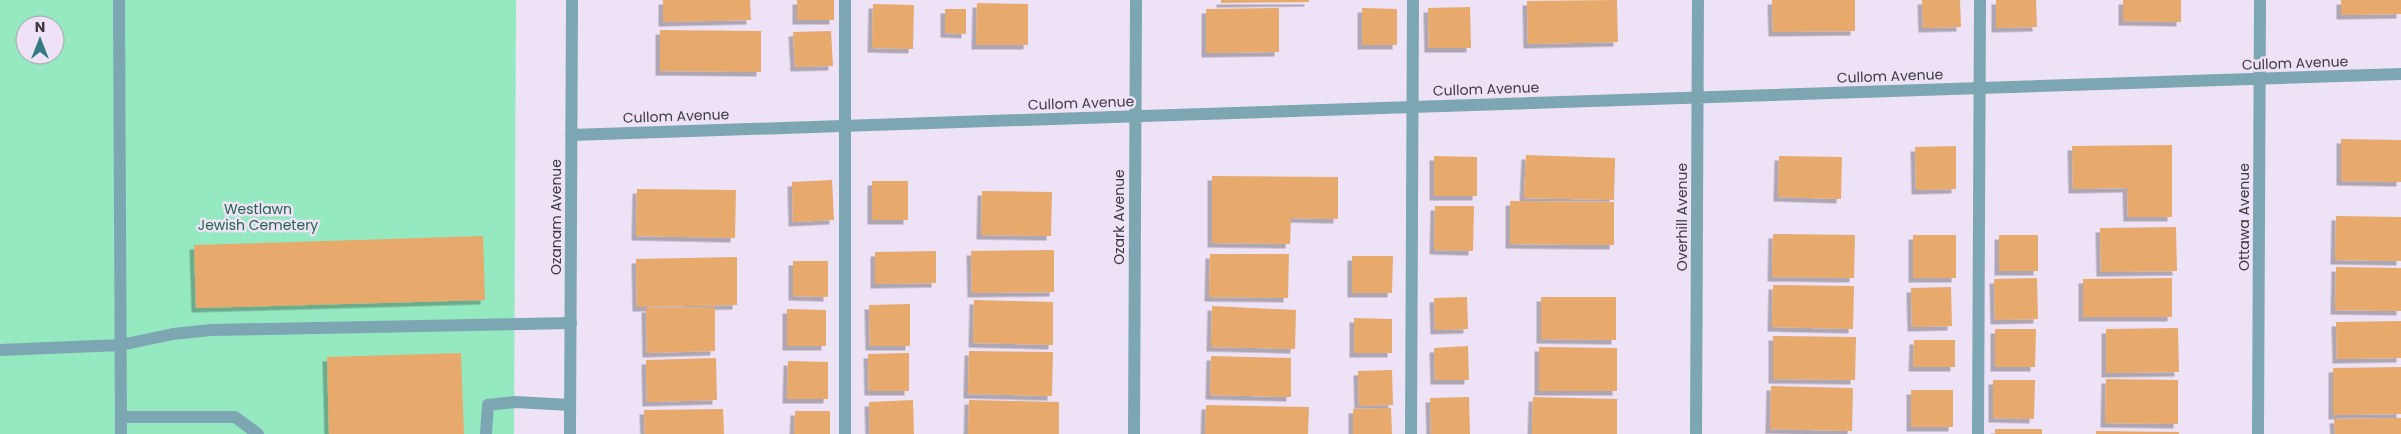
<svg xmlns="http://www.w3.org/2000/svg" width="2401" height="434" font-family="Poppins,sans-serif">
<style>
.green{fill:#95e9c0;fill-rule:evenodd}
.building{fill:#e7a96c;filter:url(#shadow)}
.lines{fill:none;stroke-linecap:round;stroke-linejoin:round}
.lane{stroke:#7da6b3;stroke-width:12}
.street{stroke:#7da6b3;stroke-width:12}
.labels{text-anchor:middle;stroke-width:5;stroke-linejoin:round;paint-order:stroke}
.street-label{font-size:14px;fill:#3f3a42;stroke:#eee2f6}
.park-label{font-size:14px;fill:#226549;stroke:#eee2f6}
</style>
<defs>
<filter id="shadow"><feDropShadow dx="-4.5" dy="4.5" stdDeviation="0" flood-color="#0004"/></filter>
</defs>
<rect width="100%" height="100%" fill="#eee2f6"/>
<!-- green -->
<path class="green" d="M 0,0 L 516,0 L 514,434 L 0,434 ZM 25,25 L 55,25 L 55,55 L 25,55 Z"/>
<!-- building -->
<path class="building" d="M 663,0 L 750,0 L 751,20 L 663,22 Z
M 797,0 L 834,0 L 834,20 L 797,20 Z
M 1221,0 L 1309,0 L 1309,2 L 1221,3 Z
M 1617,0 L 1618,42 L 1528,44 L 1527,1 Z
M 1772,0 L 1855,0 L 1855,31 L 1773,32 Z
M 1922,0 L 1960,0 L 1961,27 L 1923,28 Z
M 1996,0 L 2036,0 L 2037,27 L 1996,28 Z
M 2123,0 L 2181,0 L 2181,22 L 2123,21 Z
M 2341,0 L 2401,0 L 2401,14 L 2341,15 Z
M 977,3 L 1028,4 L 1028,45 L 976,45 Z
M 873,4 L 914,5 L 913,49 L 872,48 Z
M 1470,7 L 1471,48 L 1429,48 L 1428,8 Z
M 1279,8 L 1279,52 L 1206,53 L 1206,9 Z
M 1362,8 L 1397,9 L 1397,45 L 1362,45 Z
M 945,9 L 966,9 L 966,34 L 945,33 Z
M 660,30 L 761,31 L 761,72 L 660,71 Z
M 831,31 L 833,66 L 795,67 L 793,32 Z
M 2341,139 L 2401,140 L 2401,182 L 2341,181 Z
M 2172,145 L 2172,217 L 2128,217 L 2127,188 L 2073,189 L 2072,146 Z
M 1956,146 L 1956,189 L 1916,190 L 1915,147 Z
M 1526,155 L 1615,158 L 1614,200 L 1524,198 Z
M 1434,156 L 1477,157 L 1477,196 L 1434,196 Z
M 1779,156 L 1842,157 L 1841,199 L 1778,197 Z
M 1212,176 L 1338,177 L 1338,219 L 1291,218 L 1290,244 L 1212,243 Z
M 832,180 L 834,220 L 793,222 L 792,182 Z
M 872,181 L 908,181 L 908,220 L 872,220 Z
M 637,189 L 736,190 L 735,238 L 636,236 Z
M 982,191 L 1052,192 L 1051,236 L 981,235 Z
M 1510,201 L 1614,202 L 1614,245 L 1510,244 Z
M 1435,206 L 1474,206 L 1473,251 L 1434,250 Z
M 2336,216 L 2401,217 L 2401,261 L 2335,260 Z
M 2176,227 L 2177,271 L 2101,272 L 2100,228 Z
M 1773,234 L 1855,235 L 1854,278 L 1772,277 Z
M 1913,235 L 1956,235 L 1956,278 L 1913,278 Z
M 1999,235 L 2038,235 L 2038,271 L 1999,271 Z
M 483,236 L 485,300 L 196,308 L 194,245 Z
M 1054,250 L 1054,292 L 972,293 L 971,251 Z
M 936,251 L 936,283 L 875,284 L 875,252 Z
M 1210,254 L 1289,254 L 1288,298 L 1209,297 Z
M 1352,256 L 1393,256 L 1392,293 L 1352,293 Z
M 737,257 L 737,305 L 637,307 L 636,259 Z
M 793,261 L 828,261 L 828,297 L 793,296 Z
M 2336,267 L 2401,268 L 2401,311 L 2335,310 Z
M 2037,278 L 2038,319 L 1995,320 L 1994,279 Z
M 2172,278 L 2172,317 L 2083,317 L 2083,279 Z
M 1773,285 L 1854,286 L 1853,329 L 1772,327 Z
M 1951,287 L 1952,326 L 1912,327 L 1911,288 Z
M 1467,297 L 1468,329 L 1435,330 L 1434,298 Z
M 1541,297 L 1616,297 L 1616,340 L 1541,339 Z
M 974,300 L 1053,302 L 1053,345 L 973,343 Z
M 910,304 L 910,346 L 870,346 L 869,305 Z
M 1212,306 L 1296,310 L 1295,349 L 1211,347 Z
M 715,307 L 715,351 L 647,353 L 646,308 Z
M 787,309 L 826,310 L 826,346 L 787,346 Z
M 1354,318 L 1392,319 L 1392,353 L 1354,353 Z
M 2401,321 L 2401,358 L 2337,359 L 2336,322 Z
M 2178,328 L 2179,372 L 2106,373 L 2106,329 Z
M 1995,329 L 2036,329 L 2035,367 L 1995,367 Z
M 1773,336 L 1856,337 L 1855,380 L 1773,379 Z
M 1914,340 L 1955,340 L 1955,367 L 1913,367 Z
M 1468,346 L 1469,380 L 1435,380 L 1434,348 Z
M 1539,347 L 1617,348 L 1617,391 L 1539,391 Z
M 969,351 L 1053,352 L 1052,396 L 968,394 Z
M 461,353 L 464,434 L 329,434 L 327,357 Z
M 909,353 L 909,391 L 869,391 L 868,354 Z
M 1211,356 L 1291,358 L 1291,397 L 1210,395 Z
M 716,358 L 717,400 L 647,402 L 646,360 Z
M 788,361 L 828,362 L 828,399 L 787,399 Z
M 2401,367 L 2401,414 L 2333,415 L 2333,368 Z
M 1392,370 L 1393,405 L 1359,406 L 1358,371 Z
M 2106,379 L 2178,380 L 2178,424 L 2105,423 Z
M 1993,380 L 2035,380 L 2034,419 L 1993,418 Z
M 1771,386 L 1853,388 L 1852,431 L 1770,429 Z
M 1911,390 L 1953,390 L 1953,427 L 1911,427 Z
M 1469,397 L 1470,434 L 1431,434 L 1430,398 Z
M 1533,397 L 1617,399 L 1617,434 L 1532,434 Z
M 913,400 L 914,434 L 870,434 L 869,402 Z
M 969,400 L 1059,402 L 1059,434 L 968,434 Z
M 1206,405 L 1309,407 L 1308,434 L 1205,434 Z
M 1391,408 L 1392,434 L 1353,434 L 1353,409 Z
M 723,409 L 724,434 L 645,434 L 644,410 Z
M 795,411 L 830,411 L 830,434 L 794,434 Z
M 2401,418 L 2401,434 L 2335,434 L 2334,419 Z
M 1995,429 L 2042,429 L 2042,434 L 1995,434 Z
M 2096,431 L 2179,432 L 2179,434 L 2096,434 Z"/>
<g class="lines">
<!-- lane -->
<path class="lane" d="M 119,0 L 121,434
M 0,350 L 121,345 L 173,334 L 211,330 L 571,323
M 121,417 L 235,417 L 258,434
M 486,434 L 488,405 L 515,402 L 570,405
M 845,434 L 845,0
M 1411,434 L 1413,0
M 1978,434 L 1980,0"/>
<!-- street -->
<path class="street" d="M 571,135 L 2401,74
M 570,434 L 572,0
M 1134,434 L 1136,0
M 1696,434 L 1698,0
M 2258,434 L 2260,0"/>
</g>
<g class="labels">
<!-- street labels -->
<g class="street-label">
<text transform="translate(2295 63) rotate(-2)" y="5">Cullom Avenue</text>
<text transform="translate(1890 76) rotate(-2)" y="5">Cullom Avenue</text>
<text transform="translate(1486 89) rotate(-2)" y="5">Cullom Avenue</text>
<text transform="translate(1081 103) rotate(-2)" y="5">Cullom Avenue</text>
<text transform="translate(676 116) rotate(-2)" y="5">Cullom Avenue</text>
<text transform="translate(556 217) rotate(-90)" y="5">Ozanam Avenue</text>
<text transform="translate(1119 217) rotate(-90)" y="5">Ozark Avenue</text>
<text transform="translate(1682 217) rotate(-90)" y="5">Overhill Avenue</text>
<text transform="translate(2244 217) rotate(-90)" y="5">Ottawa Avenue</text>
</g>
<!-- park labels -->
<g class="park-label">
<text x="258" y="214">Westlawn<tspan x="258" dy="16">Jewish Cemetery</tspan></text>
</g>
</g>
<!-- north arrow -->
<g transform="translate(40 40)"><circle r="24" fill="#eee2f6" stroke="#a89fae"/>
<path d="M0-4L9 19L0 12L-9 19Z" fill="#327a81"/>
<text y="-8" font-size="14" font-weight="bold" text-anchor="middle" fill="#3f3a42">N</text>
</g>
</svg>
